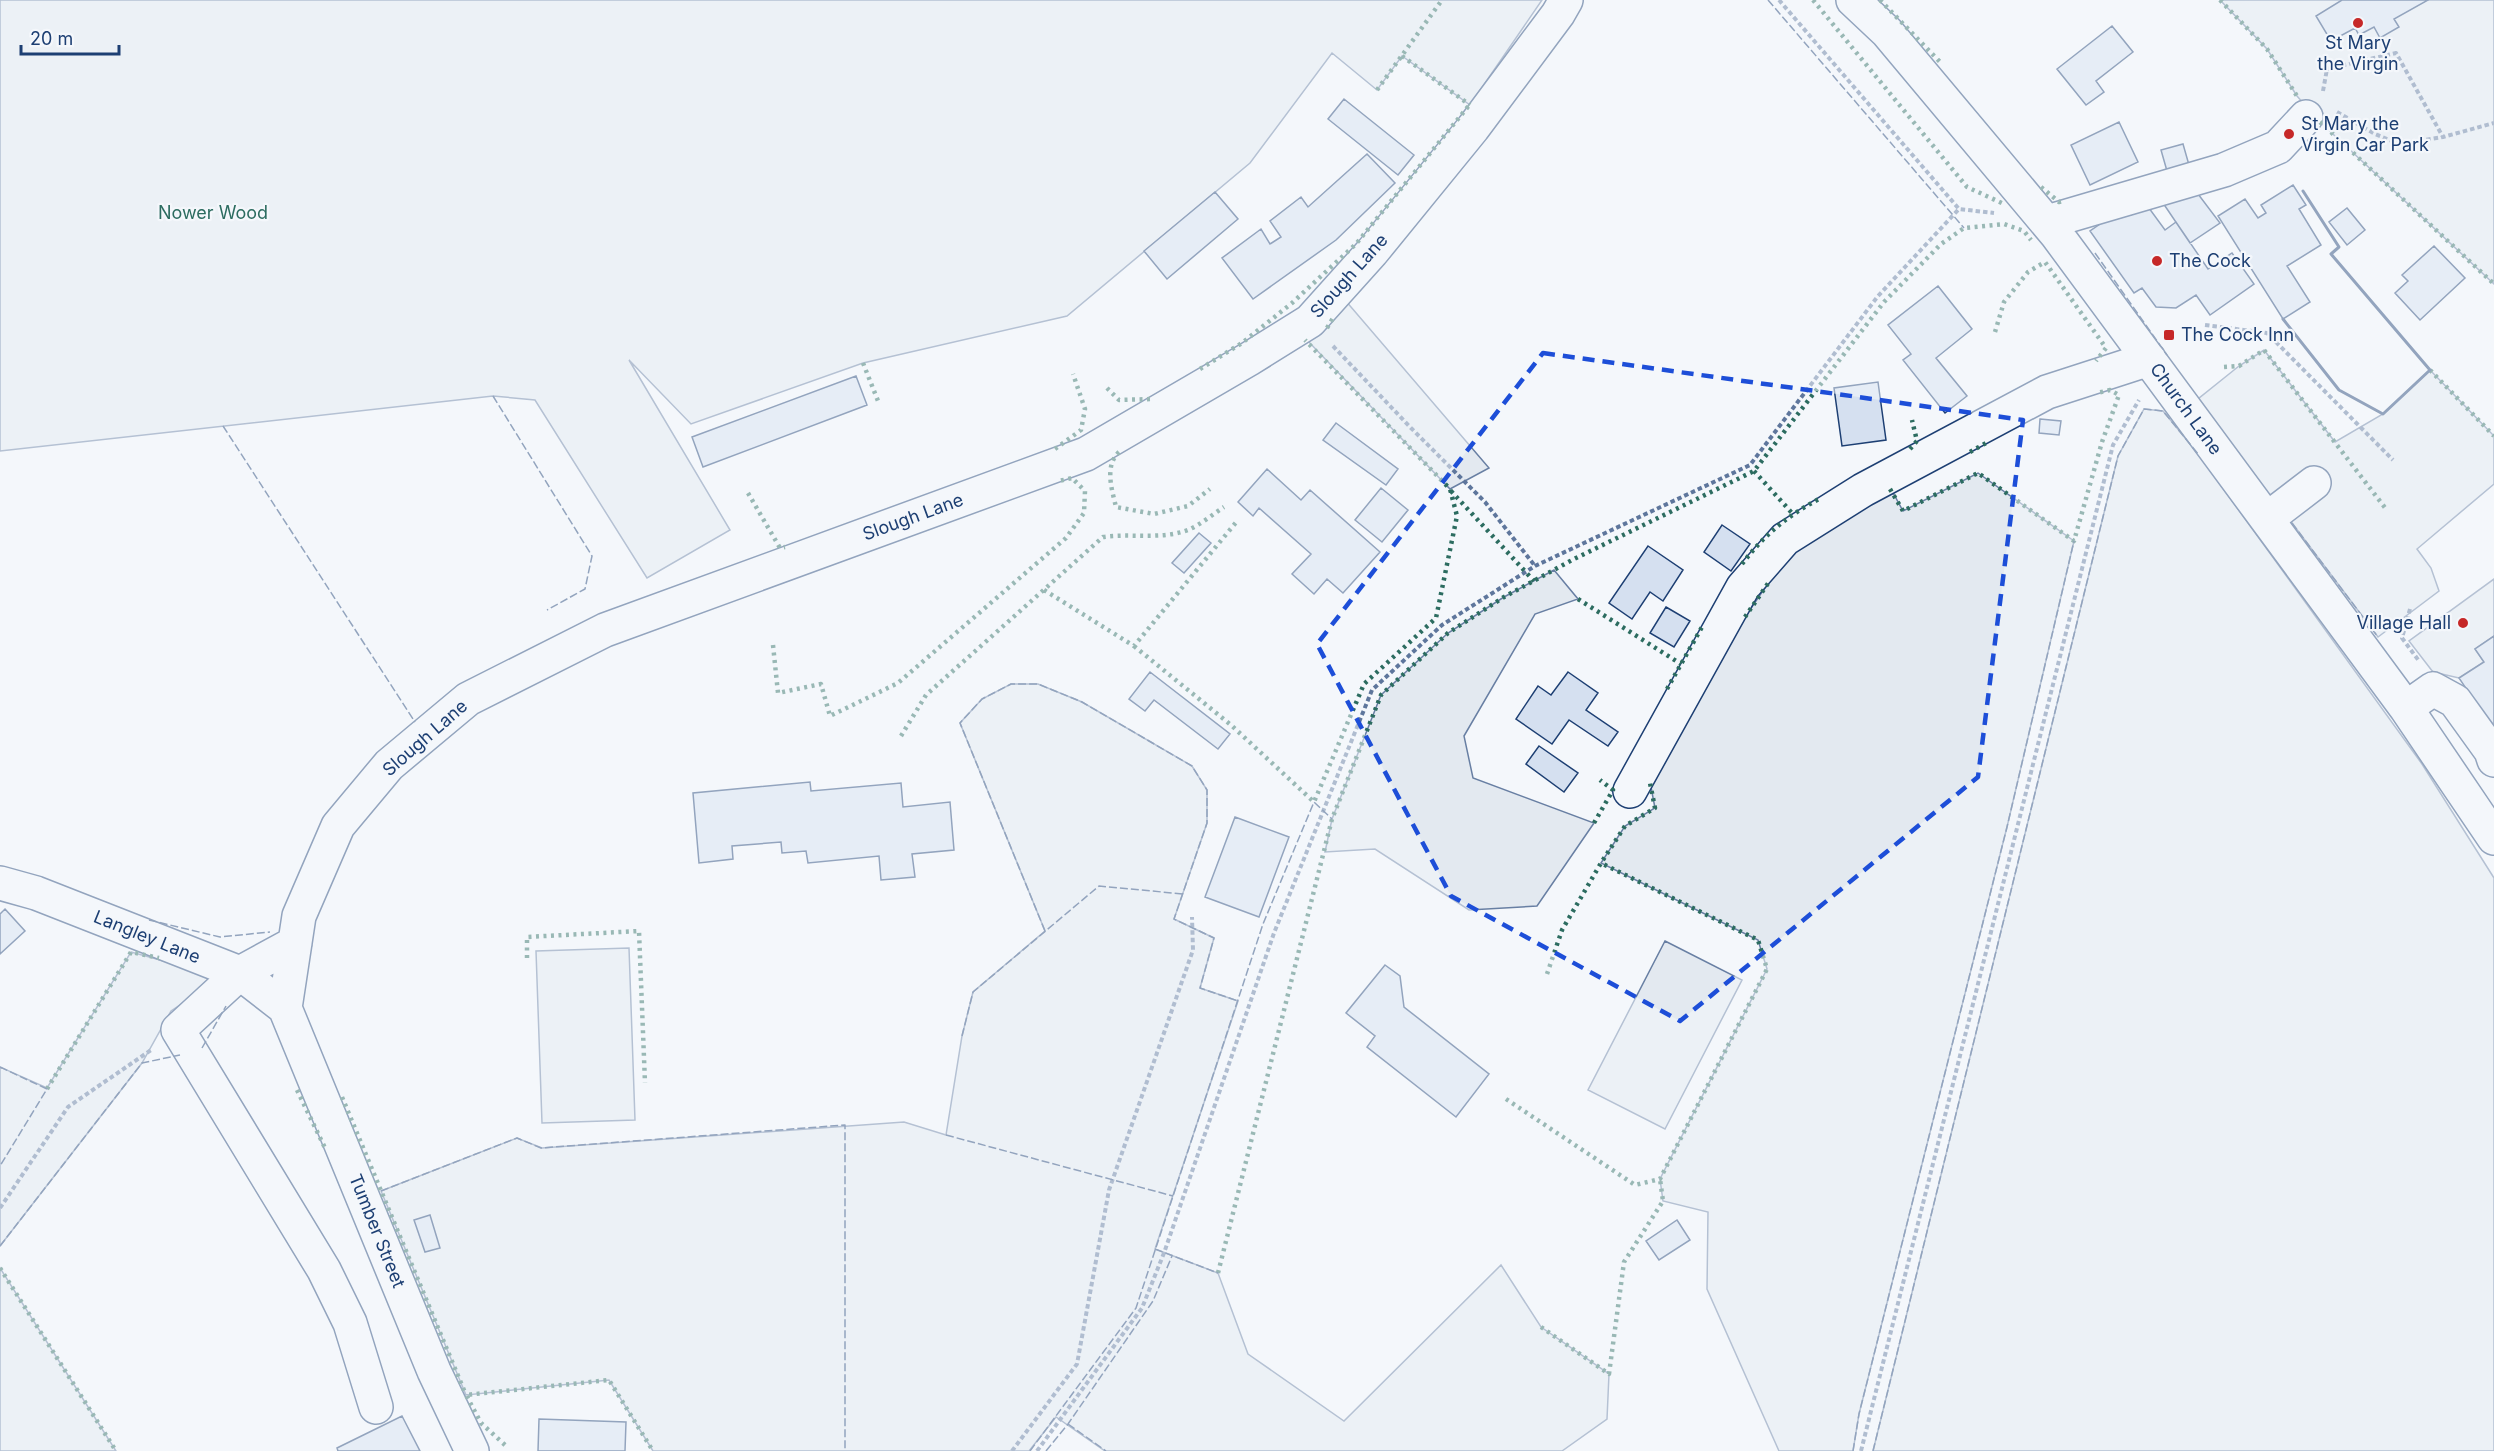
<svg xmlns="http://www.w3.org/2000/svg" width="2494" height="1451" font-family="Inter,sans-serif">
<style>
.green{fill:#e3e9f0;stroke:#687fa3;stroke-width:1.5}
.parking{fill:#e3e8f0;stroke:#687fa3;stroke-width:1.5}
.building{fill:#d5e0f0;stroke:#1d3f73;stroke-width:1.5}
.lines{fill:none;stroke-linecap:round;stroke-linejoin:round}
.minor-casing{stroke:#1d3f73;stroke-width:36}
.path{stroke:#5e769c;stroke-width:4;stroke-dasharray:4.5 3;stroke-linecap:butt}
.minor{stroke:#f4f7fb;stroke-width:33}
.hedge{stroke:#2c6c60;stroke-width:4.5;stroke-dasharray:3 4.5;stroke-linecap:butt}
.fence{stroke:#1d3f73;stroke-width:1.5;stroke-dasharray:8 3;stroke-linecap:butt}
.wall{stroke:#1d3f73;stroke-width:3}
.marked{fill:none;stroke:#1d4ed8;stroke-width:4.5;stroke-dasharray:12 8;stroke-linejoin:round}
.poi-dot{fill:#c62828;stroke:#f4f7fb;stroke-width:2}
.labels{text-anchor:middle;stroke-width:4.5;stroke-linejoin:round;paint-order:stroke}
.poi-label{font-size:18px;fill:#1d3f73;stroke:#f4f7fb;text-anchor:start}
.park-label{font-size:18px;fill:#2c6c60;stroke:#f4f7fb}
.street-label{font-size:18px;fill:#1d3f73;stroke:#f4f7fb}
</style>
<rect width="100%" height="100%" fill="#f4f7fb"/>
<!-- green -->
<path class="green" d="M 0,0 L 1542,0 L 1470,105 L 1402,56 L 1377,90 L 1332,53 L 1250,163 L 1067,316 L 863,363 L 691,424 L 629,360 L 730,530 L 647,578 L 535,400 L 493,396 L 0,451 Z
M 2220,0 L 2494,0 L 2494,284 L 2320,122 L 2297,96 L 2267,49 Z
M 1345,300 L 1489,468 L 1450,489 L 1306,339 L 1327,328 Z
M 2144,409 L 2163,411 L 2199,455 L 2422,764 L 2494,878 L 2494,1451 L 1873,1451 L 2118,456 Z
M 1978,473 L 2074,541 L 2007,827 L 1859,1414 L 1853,1451 L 1779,1451 L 1707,1289 L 1708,1212 L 1663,1201 L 1660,1179 L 1767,969 L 1758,940 L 1601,863 L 1625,826 L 1655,808 L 1650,782 L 1721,652 L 1782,563 L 1829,523 L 1891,489 L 1903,511 Z
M 1554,570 L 1578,599 L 1535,614 L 1464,736 L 1473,778 L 1594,823 L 1537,906 L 1469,910 L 1375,849 L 1325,852 L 1332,819 L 1381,695 L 1448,633 L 1504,597 Z
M 1011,684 L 1038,684 L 1082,702 L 1192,766 L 1207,790 L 1207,823 L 1174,919 L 1214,938 L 1200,988 L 1238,1001 L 1155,1249 L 1218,1273 L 1248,1354 L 1344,1421 L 1501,1265 L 1541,1327 L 1609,1374 L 1607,1419 L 1562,1451 L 1105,1451 L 1056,1417 L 1029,1451 L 653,1451 L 609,1380 L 466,1395 L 381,1191 L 517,1138 L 542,1148 L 904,1122 L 946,1135 L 962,1036 L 973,992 L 1045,931 L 960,723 L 982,699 Z
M 1665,941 L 1742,980 L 1665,1129 L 1588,1090 Z
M 629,948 L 635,1120 L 542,1123 L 536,951 Z
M 131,952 L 222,977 L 171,1011 L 142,1063 L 0,1246 L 0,1067 L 47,1088 Z
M 0,1268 L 116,1451 L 0,1451 Z"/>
<!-- parking -->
<path class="parking" d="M 2264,350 L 2335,442 L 2383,414 L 2430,370 L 2494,436 L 2494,484 L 2417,549 L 2431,568 L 2439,591 L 2378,637 L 2292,523 L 2264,491 L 2198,399 L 2239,366 Z
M 2494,579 L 2494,636 L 2475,649 L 2484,662 L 2459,678 L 2433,672 L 2409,641 Z"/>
<!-- building -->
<path class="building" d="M 2342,0 L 2428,0 L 2394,19 L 2399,27 L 2380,38 L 2374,27 L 2359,35 L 2355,28 L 2331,41 L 2316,16 Z
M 2112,26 L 2133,52 L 2096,81 L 2104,92 L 2086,105 L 2057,69 Z
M 1344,99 L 1414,155 L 1398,175 L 1328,119 Z
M 2119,122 L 2138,162 L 2090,185 L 2071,145 Z
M 2183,144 L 2189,165 L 2167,171 L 2161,150 Z
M 1367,154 L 1395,183 L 1336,240 L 1253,299 L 1222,258 L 1261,229 L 1270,244 L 1281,237 L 1270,221 L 1301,197 L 1308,207 Z
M 2293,185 L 2306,205 L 2299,209 L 2321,245 L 2287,266 L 2310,302 L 2283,319 L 2218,216 L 2245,199 L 2258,218 L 2266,213 L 2261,205 Z
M 2195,190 L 2220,223 L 2190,243 L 2163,203 Z
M 1215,192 L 1238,219 L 1167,279 L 1144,251 Z
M 2146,204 L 2165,230 L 2176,222 L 2208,269 L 2232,253 L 2254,284 L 2210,315 L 2196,295 L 2176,308 L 2156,307 L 2142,288 L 2134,293 L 2090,231 L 2125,207 L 2131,215 Z
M 2347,208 L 2365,230 L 2347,245 L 2329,222 Z
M 2434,246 L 2465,278 L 2420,320 L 2395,293 L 2408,281 L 2402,275 Z
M 1938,286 L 1972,329 L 1936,358 L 1967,396 L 1945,413 L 1903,360 L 1911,354 L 1888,325 Z
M 856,376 L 867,405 L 703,467 L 692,437 Z
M 1878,382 L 1886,440 L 1842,446 L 1834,388 Z
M 2040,419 L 2061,421 L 2059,435 L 2039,433 Z
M 1336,423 L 1398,469 L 1386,485 L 1323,440 Z
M 1267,469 L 1301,500 L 1310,490 L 1380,552 L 1343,593 L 1327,579 L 1314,594 L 1292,574 L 1311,554 L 1259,508 L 1253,516 L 1238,502 Z
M 1381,488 L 1408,510 L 1382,542 L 1355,520 Z
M 1722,525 L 1750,544 L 1731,571 L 1704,552 Z
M 1199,533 L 1211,543 L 1184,573 L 1172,563 Z
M 1648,546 L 1683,570 L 1663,601 L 1650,592 L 1632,619 L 1609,603 Z
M 1666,607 L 1690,621 L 1674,647 L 1650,633 Z
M 2494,636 L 2494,730 L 2459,678 L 2484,662 L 2475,649 Z
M 1150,672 L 1230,734 L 1218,749 L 1154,700 L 1145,711 L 1129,699 Z
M 1568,672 L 1598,693 L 1586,710 L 1618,732 L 1608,746 L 1569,720 L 1552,744 L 1516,719 L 1538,686 L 1551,695 Z
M 1539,746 L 1578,773 L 1564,792 L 1526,764 Z
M 810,782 L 811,791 L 901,783 L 903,807 L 950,802 L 954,850 L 912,854 L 915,877 L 881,880 L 879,856 L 808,863 L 806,851 L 782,853 L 781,842 L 732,846 L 733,859 L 699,863 L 693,793 Z
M 1235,817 L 1289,837 L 1259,917 L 1205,897 Z
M 5,909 L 25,931 L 0,954 L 0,914 Z
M 1385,965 L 1400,976 L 1404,1007 L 1489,1074 L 1456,1117 L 1367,1047 L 1375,1036 L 1346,1013 Z
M 430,1215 L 440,1248 L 425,1252 L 414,1220 Z
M 1677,1220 L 1690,1240 L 1659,1260 L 1646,1241 Z
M 402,1416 L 420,1451 L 338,1451 L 337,1448 Z
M 539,1419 L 626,1422 L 625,1451 L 538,1451 Z"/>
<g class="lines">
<defs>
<path id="minor" d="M 1853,0 L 1887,32 L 2057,235 L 2406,708 L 2494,838
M 2047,222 L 2224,170 L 2278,147 L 2306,117
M 2267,519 L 2314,483
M 2406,708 L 2433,689 L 2455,701 L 2491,751 L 2494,760
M 1630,791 L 1743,587 L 1785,539 L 1863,490 L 2047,392 L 2149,359
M 0,883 L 36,893 L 240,973 L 285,1008
M 295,943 L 240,973 L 178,1030 L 324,1270 L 350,1323 L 376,1407
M 285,1008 L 299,916 L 338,826 L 389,765 L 468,699 L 605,630 L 1086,454 L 1249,359 L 1310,321 L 1372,252 L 1473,128 L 1558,14 L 1566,0
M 285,1008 L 434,1371 L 472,1451"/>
</defs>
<!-- minor casing -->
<use href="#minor" class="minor-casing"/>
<!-- path -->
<path class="path" d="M 1779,0 L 1959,209 L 1994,213
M 2323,91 L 2327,69 L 2396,53 L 2443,137
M 2337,112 L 2375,134 L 2399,144 L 2443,137 L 2494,123
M 2205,325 L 2267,333 L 2393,460
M 1333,346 L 1411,428 L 1485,502 L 1535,566
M 2410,609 L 2402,638 L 2419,661
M 0,1208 L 68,1107 L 151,1050
M 1012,1451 L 1077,1364 L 1109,1190 L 1193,950 L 1192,917
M 1037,1451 L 1142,1308 L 1164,1253 L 1274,933 L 1372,690 L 1442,625 L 1535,566 L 1750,465 L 1878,296 L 1959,209
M 1861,1451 L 2113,445 L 2139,400"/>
<!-- minor -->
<use href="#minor" class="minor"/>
<!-- hedge -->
<path class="hedge" d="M 1813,0 L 1967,187 L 2004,204
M 1880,0 L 1942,64
M 2220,0 L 2267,49 L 2297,96
M 1402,56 L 1470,105
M 1377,90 L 1442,0
M 2320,122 L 2494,284
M 2041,187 L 2059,202 L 2063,201
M 1327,328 L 1333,318
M 1995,332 L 2004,302 L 2028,272 L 2045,262 L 2106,348 L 2096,361
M 863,363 L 878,401
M 2224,367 L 2239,366 L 2264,350 L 2386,509
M 1200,369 L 1242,343 L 1292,303 L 1356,244 L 1471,103
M 2430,370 L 2494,436
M 1107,388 L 1119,400 L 1153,399
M 1055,449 L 1081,430 L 1085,409 L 1073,374
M 1910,449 L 1917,441 L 1912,420
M 1119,452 C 1104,466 1112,490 1116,507 L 1154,514 L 1188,506 L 1210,489
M 1970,452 L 1986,443
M 1754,471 L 1792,513
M 1890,489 L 1903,511 L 1978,473 L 2074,541 L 2102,442 L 2119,395 L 2110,390 L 2097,393
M 1451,491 L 1534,581
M 748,493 L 780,548 L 785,547
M 1742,564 C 1764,535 1787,516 1819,499
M 1044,590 L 1134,646 L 1238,520
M 1578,599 L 1681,664
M 1745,617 L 1769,582
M 773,645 L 778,693 L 821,684 L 830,716 L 898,683 L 1066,538 L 1084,513 L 1085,491 L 1072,478 L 1059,481
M 1134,646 L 1231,725 L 1314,802 L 1364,684 L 1436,618 L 1457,516 L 1450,489 L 1305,340
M 1667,689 L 1702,627
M 901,736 L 926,695 L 1103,537 C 1131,533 1161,540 1188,530 C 1200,525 1213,514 1224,507
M 1594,823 L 1613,790 L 1600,780
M 527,958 L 527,937 L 639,931 L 645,1083
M 1547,974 L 1562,930 L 1601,863 L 1625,826 L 1655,808 L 1650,783
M 47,1089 L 131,952 L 159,958
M 297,1090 L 326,1150
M 342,1097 L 466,1395
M 1506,1099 L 1635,1185 L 1660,1179 L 1767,969 L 1758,940 L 1601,863
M 0,1268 L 116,1451
M 1218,1273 L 1332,819 L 1381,695 L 1448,633 L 1504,597 L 1574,559 L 1754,471 L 1884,302 L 1941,244 L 1964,228 L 2004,224 L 2024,231 L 2031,240
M 1541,1327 L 1609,1374 L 1624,1262 L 1663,1201 L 1660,1179
M 505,1445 L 481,1423 L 466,1395 L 609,1380 L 653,1451"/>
<!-- fence -->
<path class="fence" d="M 1768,0 L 1964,228
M 2095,253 L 2167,355
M 493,396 L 592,556 L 585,589 L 547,610
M 223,426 L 415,722
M 2292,523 L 2378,637
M 149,920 L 220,937 L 270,932
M 1045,931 L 960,723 L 982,699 L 1011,684 L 1038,684 L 1082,702 L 1192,766 L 1207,790 L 1207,823 L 1174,919 L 1214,938 L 1200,988 L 1238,1001
M 962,1036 L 973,992 L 1099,886 L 1183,894
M 202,1048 L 226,1006
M 0,1067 L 47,1089 L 0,1166
M 946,1135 L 1173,1196
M 381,1191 L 517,1138 L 541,1148 L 845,1125 L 845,1451
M 0,1246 L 142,1063 L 180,1055
M 1155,1249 L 1218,1273
M 1068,1424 L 1106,1451
M 1030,1451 L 1136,1308 L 1263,924 L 1314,802 L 1332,819
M 1046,1451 L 1068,1424 L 1153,1301 L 1172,1256
M 1853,1451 L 1859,1414 L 2007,827 L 2074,541
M 1873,1451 L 2118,456 L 2144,409 L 2163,411 L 2199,455"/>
<!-- wall -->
<path class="wall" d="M 2283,319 L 2339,390 L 2383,414 L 2430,370 L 2331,254 L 2339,247 L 2303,191"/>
</g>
<!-- marked area -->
<path d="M0 0H2494V1451H0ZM 1543,353 L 2023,420 L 1978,777 L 1680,1021 L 1451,896 L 1317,644 Z" fill="#f4f7fb" fill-opacity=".55" fill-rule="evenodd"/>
<path class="marked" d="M 1543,353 L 2023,420 L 1978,777 L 1680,1021 L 1451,896 L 1317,644 Z"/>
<!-- markers -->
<g class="poi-dot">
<circle cx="2358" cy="23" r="6"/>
<circle cx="2289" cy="134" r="6"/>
<circle cx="2157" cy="261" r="6"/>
<rect x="2163" y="329" width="12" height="12" rx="3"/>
<circle cx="2463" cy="623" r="6"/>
</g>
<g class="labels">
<!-- poi labels -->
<g class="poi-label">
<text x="2358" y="49" text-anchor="middle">St Mary<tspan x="2358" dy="21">the Virgin</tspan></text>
<text x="2301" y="130">St Mary the<tspan x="2301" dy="21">Virgin Car Park</tspan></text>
<text x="2169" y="267">The Cock</text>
<text x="2181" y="341">The Cock Inn</text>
<text x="2451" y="629" text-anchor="end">Village Hall</text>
</g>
<!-- park labels -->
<g class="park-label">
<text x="213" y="219">Nower Wood</text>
</g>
<!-- street labels -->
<g class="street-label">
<text transform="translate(1349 276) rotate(-48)" y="6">Slough Lane</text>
<text transform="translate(2186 409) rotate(54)" y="6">Church Lane</text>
<text transform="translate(913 517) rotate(-20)" y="6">Slough Lane</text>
<text transform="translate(425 738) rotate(-41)" y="6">Slough Lane</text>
<text transform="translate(147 937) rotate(22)" y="6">Langley Lane</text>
<text transform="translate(377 1231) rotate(68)" y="6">Tumber Street</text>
</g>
</g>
<!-- scale -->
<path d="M21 45v9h98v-9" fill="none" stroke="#1d3f73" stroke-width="3"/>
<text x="30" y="45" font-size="18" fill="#1d3f73" stroke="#f4f7fb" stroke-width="4.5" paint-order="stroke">20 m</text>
</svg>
